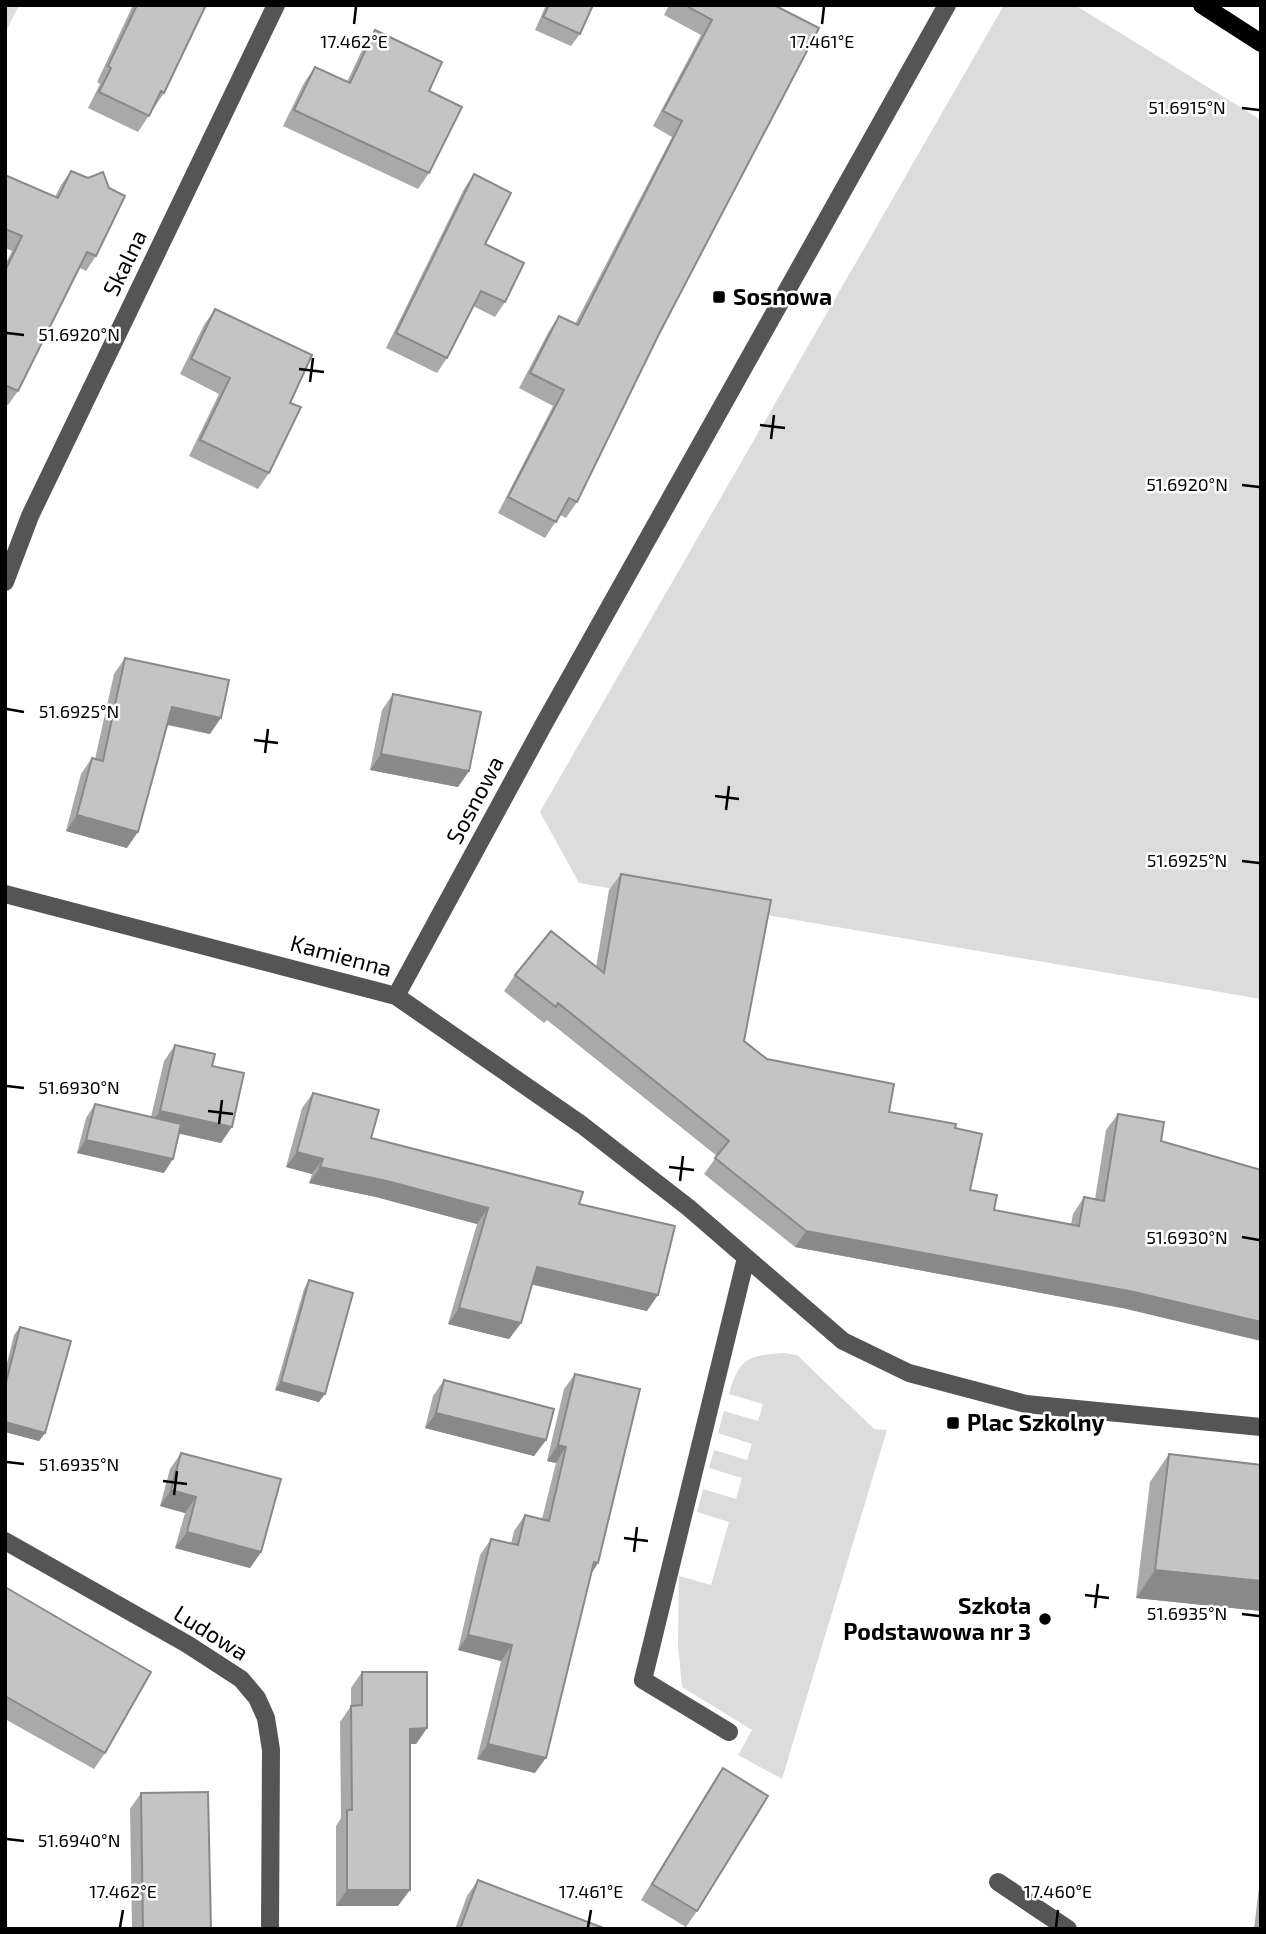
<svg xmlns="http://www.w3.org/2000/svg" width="1266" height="1934" font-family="'Exo 2',sans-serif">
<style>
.green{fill:#dcdcdc}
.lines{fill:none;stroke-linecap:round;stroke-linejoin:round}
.minor{stroke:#555;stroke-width:18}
.major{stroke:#000;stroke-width:18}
.wall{fill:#a9a9a9}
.shaded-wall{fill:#898989}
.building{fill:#c4c4c4;stroke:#898989;stroke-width:2}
.ticks{fill:none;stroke:#000;stroke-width:2.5}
.poi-dot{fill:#000;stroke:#fff;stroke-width:2.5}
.labels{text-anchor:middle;stroke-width:5;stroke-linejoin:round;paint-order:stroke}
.street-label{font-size:23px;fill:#000;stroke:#fff}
.poi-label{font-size:23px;font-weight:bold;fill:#000;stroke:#fff;text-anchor:start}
.ticks-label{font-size:18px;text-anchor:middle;fill:#000;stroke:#fff;stroke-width:5;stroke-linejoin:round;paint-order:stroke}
</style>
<rect width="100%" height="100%" fill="#fff"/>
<!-- green -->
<path class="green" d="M 5,5 L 19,5 L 5,33 Z
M 1004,5 L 1075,5 L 1261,120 L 1261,999 L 579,883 L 540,812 Z
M 784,1353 L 797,1355 L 874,1429 L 887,1430 L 782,1779 L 738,1755 L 752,1730 L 682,1687 L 678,1645 L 679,1576 L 711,1585 L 729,1522 L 697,1512 L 703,1489 L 736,1499 L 742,1478 L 709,1468 L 714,1450 L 747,1460 L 752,1444 L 718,1433 L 724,1411 L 758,1421 L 763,1404 L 729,1394 C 739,1358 749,1355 784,1353 Z"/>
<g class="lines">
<!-- minor -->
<path class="minor" d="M 5,582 L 30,516 L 276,5
M 5,894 L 396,996 L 582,1125 L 689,1208 L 843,1341 L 909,1373 L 1026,1404 L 1261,1427
M 396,996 L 545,722 L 947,5
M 5,1541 L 187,1644 L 241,1679 L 257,1698 L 266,1718 L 271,1750 L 270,1929
M 729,1732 L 643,1680 L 746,1258
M 998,1882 L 1068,1929"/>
<!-- major -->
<path class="major" d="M 1202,5 L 1261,43"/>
</g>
<!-- wall -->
<path class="wall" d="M 133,5 L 206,5 L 164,93 L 138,132 L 88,108 L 100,84 L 97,82 Z
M 546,5 L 593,5 L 580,34 L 571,46 L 535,30 Z
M 669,5 L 774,5 L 659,334 L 577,502 L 566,518 L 560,515 L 545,538 L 498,513 L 553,406 L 519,388 L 549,331 L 559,316 L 575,324 L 672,137 L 653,126 L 701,35 L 664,15 Z
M 375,30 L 429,91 L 429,173 L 418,189 L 283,126 L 304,83 L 315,67 L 347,82 L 364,46 Z
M 71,171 L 96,256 L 86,271 L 80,268 L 18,391 L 8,405 L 5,404 L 5,265 L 12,251 L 5,248 L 5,175 L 55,197 L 61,185 Z
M 474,174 L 485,244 L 505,302 L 495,317 L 473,306 L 447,358 L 437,373 L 386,348 L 464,189 Z
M 215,309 L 290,403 L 269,473 L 258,489 L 189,456 L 219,394 L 180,374 L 204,325 Z
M 125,658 L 210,734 L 167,725 L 127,848 L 66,831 L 81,774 L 92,758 L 95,759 L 114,674 Z
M 393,694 L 469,771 L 458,787 L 370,770 L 382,710 Z
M 621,874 L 744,1041 L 767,1059 L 889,1112 L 955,1128 L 970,1190 L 994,1210 L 1071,1224 L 1073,1214 L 1084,1197 L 1095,1199 L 1106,1130 L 1118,1114 L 1122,1308 L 795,1247 L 704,1174 L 717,1156 L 547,1020 L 544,1023 L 504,991 L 515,975 L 596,967 L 609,890 Z
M 175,1045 L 212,1066 L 221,1143 L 179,1133 L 164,1173 L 77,1153 L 86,1118 L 95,1104 L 151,1117 L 164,1061 Z
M 313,1093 L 371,1138 L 579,1204 L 647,1311 L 532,1284 L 521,1323 L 509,1339 L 448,1324 L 477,1224 L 376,1197 L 309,1183 L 312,1174 L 286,1167 L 302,1108 Z
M 309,1280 L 319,1402 L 275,1390 L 304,1289 Z
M 20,1327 L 45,1433 L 39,1441 L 5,1432 L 5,1371 L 14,1335 Z
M 575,1374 L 591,1573 L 535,1773 L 477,1759 L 501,1661 L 458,1650 L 480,1555 L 491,1539 L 511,1544 L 514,1531 L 525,1515 L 542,1519 L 556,1463 L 547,1461 L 564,1389 Z
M 444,1380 L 546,1440 L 534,1456 L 425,1428 L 433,1396 Z
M 181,1453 L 261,1552 L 250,1568 L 175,1548 L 185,1513 L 160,1506 L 170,1469 Z
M 1169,1454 L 1261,1465 L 1261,1611 L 1136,1598 L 1150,1482 Z
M 5,1587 L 105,1753 L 94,1769 L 5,1719 Z
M 362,1672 L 427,1728 L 416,1744 L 410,1744 L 398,1906 L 336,1906 L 336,1826 L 341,1818 L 340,1722 L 351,1706 L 351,1688 Z
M 723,1768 L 697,1911 L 686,1927 L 641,1900 L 712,1784 Z
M 141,1793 L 211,1929 L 132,1929 L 130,1809 Z
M 1261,1871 L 1261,1929 L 1254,1929 Z
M 478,1880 L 606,1929 L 455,1929 L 467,1896 Z"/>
<!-- shaded-wall -->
<path class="shaded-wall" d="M 172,707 L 221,718 L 210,734 L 161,723 Z
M 381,754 L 469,771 L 458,787 L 370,770 Z
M 77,815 L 138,832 L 127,848 L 66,831 Z
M 160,1111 L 232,1127 L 221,1143 L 149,1127 Z
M 86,1140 L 173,1159 L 164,1173 L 77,1153 Z
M 297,1152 L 323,1159 L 312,1174 L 286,1167 Z
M 320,1167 L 387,1181 L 488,1208 L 477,1224 L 376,1197 L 309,1183 Z
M 806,1231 L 1134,1292 L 1261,1322 L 1261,1341 L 1122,1308 L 795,1247 Z
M 537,1267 L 658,1295 L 647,1311 L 525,1283 Z
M 459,1308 L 521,1323 L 509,1339 L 448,1324 Z
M 281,1382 L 325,1394 L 319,1402 L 275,1390 Z
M 436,1413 L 546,1440 L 534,1456 L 425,1428 Z
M 5,1422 L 45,1433 L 39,1441 L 5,1432 Z
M 558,1445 L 566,1447 L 556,1463 L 547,1461 Z
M 171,1490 L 196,1497 L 185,1513 L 160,1506 Z
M 187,1532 L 261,1552 L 250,1568 L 175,1548 Z
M 594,1562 L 598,1563 L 588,1579 Z
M 1155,1570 L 1261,1581 L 1261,1611 L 1136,1598 Z
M 468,1635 L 512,1645 L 501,1661 L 458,1650 Z
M 427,1728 L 416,1744 L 399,1744 L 410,1729 Z
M 488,1744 L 546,1758 L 535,1773 L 477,1759 Z
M 347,1890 L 410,1890 L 398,1906 L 336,1906 Z"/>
<!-- building -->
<path class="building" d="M 137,5 L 206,5 L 164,93 L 161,91 L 149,116 L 99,92 L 111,68 L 108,66 Z
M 549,5 L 593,5 L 580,34 L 543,17 Z
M 685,5 L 774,5 L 819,28 L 659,334 L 577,502 L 569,498 L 556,522 L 508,497 L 564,390 L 530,373 L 559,316 L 578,325 L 682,121 L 663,111 L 712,20 Z
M 375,30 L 442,62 L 429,91 L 462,107 L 429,173 L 294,110 L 315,67 L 350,83 Z
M 71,171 L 88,178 L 103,172 L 109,188 L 125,196 L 96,256 L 87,252 L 18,391 L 5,385 L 5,271 L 22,236 L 5,229 L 5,175 L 58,198 Z
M 474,174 L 511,193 L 485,244 L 524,263 L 505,302 L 481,291 L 447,358 L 396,333 Z
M 215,309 L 312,355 L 290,403 L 301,407 L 269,473 L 200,440 L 230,378 L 191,359 Z
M 125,658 L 229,680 L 221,718 L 172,707 L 138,832 L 77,815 L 92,758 L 103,761 Z
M 393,694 L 481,712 L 469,771 L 381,754 Z
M 621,874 L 771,900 L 744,1041 L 767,1059 L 894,1084 L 889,1112 L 956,1124 L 955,1128 L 982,1134 L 970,1190 L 997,1195 L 994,1210 L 1079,1226 L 1084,1197 L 1104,1201 L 1118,1114 L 1164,1122 L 1161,1141 L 1261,1170 L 1261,1322 L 1134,1292 L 806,1231 L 715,1158 L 729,1141 L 558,1003 L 556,1007 L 515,975 L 551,931 L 604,973 Z
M 175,1045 L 215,1054 L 212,1066 L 244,1073 L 232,1127 L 160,1111 Z
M 313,1093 L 379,1110 L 371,1138 L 583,1192 L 579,1204 L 675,1226 L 658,1295 L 537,1267 L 521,1323 L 459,1308 L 488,1208 L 387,1181 L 320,1167 L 323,1159 L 297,1152 Z
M 95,1104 L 181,1124 L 173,1159 L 86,1140 Z
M 309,1280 L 353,1293 L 325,1394 L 281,1382 Z
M 20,1327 L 71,1341 L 45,1433 L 5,1422 L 5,1386 Z
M 575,1374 L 640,1389 L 598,1563 L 594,1562 L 546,1758 L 488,1744 L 512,1645 L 468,1635 L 491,1539 L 518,1545 L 525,1515 L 549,1521 L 566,1447 L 558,1445 Z
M 444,1380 L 554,1409 L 546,1440 L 436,1413 Z
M 181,1453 L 281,1479 L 261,1552 L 187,1532 L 196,1497 L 171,1490 Z
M 1169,1454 L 1261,1465 L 1261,1581 L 1155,1570 Z
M 5,1587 L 151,1672 L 105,1753 L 5,1696 Z
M 362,1672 L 427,1672 L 427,1728 L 410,1729 L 410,1890 L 347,1890 L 347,1810 L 352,1810 L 351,1706 L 362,1705 Z
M 723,1768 L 768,1796 L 697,1911 L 652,1884 Z
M 208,1792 L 211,1929 L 143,1929 L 141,1793 Z
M 478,1880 L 606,1929 L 460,1929 Z"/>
<!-- ticks -->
<path class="ticks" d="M 354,24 L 356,7M 822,24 L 824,7M 1242,108 L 1259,110M 7,333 L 24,335M 299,369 L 324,372M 310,382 L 313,358M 760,425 L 785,428M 771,439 L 774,415M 1242,485 L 1259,487M 7,709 L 24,712M 254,740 L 278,743M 265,753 L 268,729M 715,796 L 739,799M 726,810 L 729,786M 1242,861 L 1259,863M 7,1086 L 24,1088M 208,1111 L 233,1114M 219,1124 L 222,1100M 669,1167 L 694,1170M 680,1181 L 683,1156M 1242,1237 L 1259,1240M 7,1462 L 24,1464M 163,1481 L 187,1484M 174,1495 L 177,1471M 624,1538 L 648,1541M 634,1552 L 637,1527M 1085,1595 L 1109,1598M 1095,1608 L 1098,1584M 1242,1614 L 1259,1616M 7,1839 L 24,1841M 120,1927 L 123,1910M 588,1927 L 591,1910M 1056,1927 L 1058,1910"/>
<!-- markers -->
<g class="poi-dot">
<rect x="712" y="290" width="14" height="14" rx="3.5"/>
<rect x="946" y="1416" width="14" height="14" rx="3.5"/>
<circle cx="1045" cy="1619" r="7"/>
</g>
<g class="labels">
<!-- street labels -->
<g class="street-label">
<text transform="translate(125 263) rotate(-64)" y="8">Skalna</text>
<text transform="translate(475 800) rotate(-62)" y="8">Sosnowa</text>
<text transform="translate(341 956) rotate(15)" y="8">Kamienna</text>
<text transform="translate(211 1633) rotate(32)" y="8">Ludowa</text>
</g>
<!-- poi labels -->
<g class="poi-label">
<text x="733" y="305">Sosnowa</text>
<text x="967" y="1431">Plac Szkolny</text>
<text x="1031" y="1614" text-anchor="end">Szkoła<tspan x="1031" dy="26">Podstawowa nr 3</tspan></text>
</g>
</g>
<g class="ticks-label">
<text x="354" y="48">17.462°E</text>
<text x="822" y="48">17.461°E</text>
<text x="1187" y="114">51.6915°N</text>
<text x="79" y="341">51.6920°N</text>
<text x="1187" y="491">51.6920°N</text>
<text x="79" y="718">51.6925°N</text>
<text x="1187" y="867">51.6925°N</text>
<text x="79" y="1094">51.6930°N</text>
<text x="1187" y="1244">51.6930°N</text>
<text x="79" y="1471">51.6935°N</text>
<text x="1187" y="1620">51.6935°N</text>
<text x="79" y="1847">51.6940°N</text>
<text x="123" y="1898">17.462°E</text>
<text x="591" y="1898">17.461°E</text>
<text x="1058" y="1898">17.460°E</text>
</g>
<!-- border -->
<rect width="1266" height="1934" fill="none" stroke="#000000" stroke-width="14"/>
</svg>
